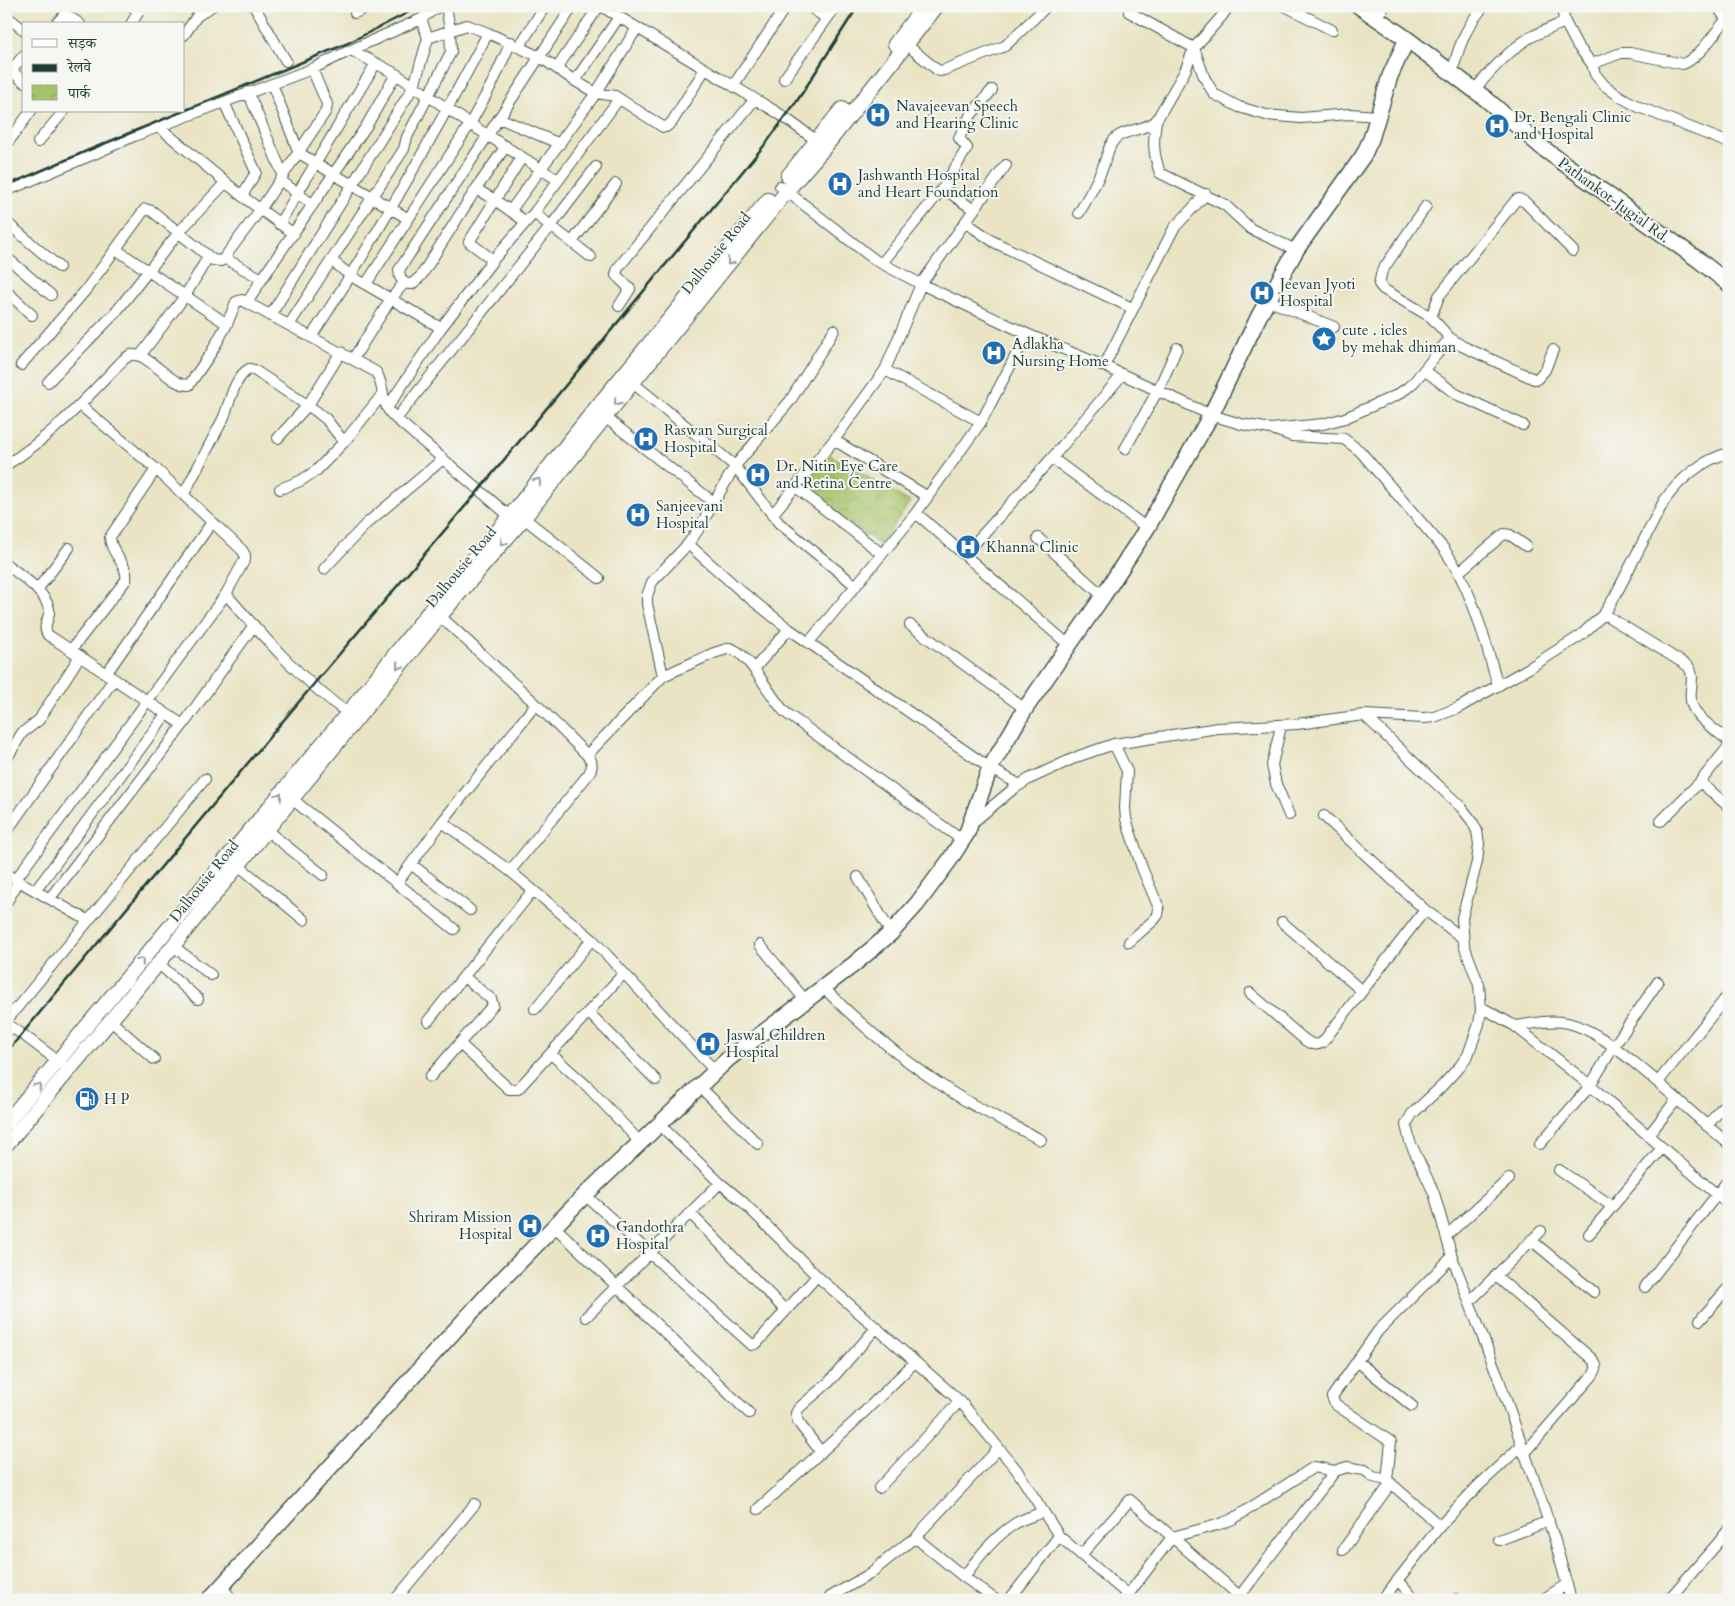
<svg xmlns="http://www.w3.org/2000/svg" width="1735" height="1606" font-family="Cardo,'Noto Serif Devanagari',serif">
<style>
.park{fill:url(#park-crowns);stroke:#63804f}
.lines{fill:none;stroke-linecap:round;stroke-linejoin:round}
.street-casing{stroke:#3d564a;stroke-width:12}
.secondary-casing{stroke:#3d564a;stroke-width:16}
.primary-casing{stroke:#3d564a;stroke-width:18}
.street{stroke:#fff;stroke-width:10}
.secondary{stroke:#fff;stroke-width:14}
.primary{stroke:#fff;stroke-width:15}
.rail{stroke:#1f3d34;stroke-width:2.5}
.oneway{stroke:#8f9e9a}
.labels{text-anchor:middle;stroke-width:4;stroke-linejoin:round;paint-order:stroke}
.poi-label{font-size:15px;fill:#1f3d34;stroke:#f6f6f2;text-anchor:start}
.street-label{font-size:15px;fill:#1f3d34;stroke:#f6f6f2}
</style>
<defs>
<pattern id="park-crowns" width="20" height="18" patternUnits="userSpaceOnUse" patternTransform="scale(1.25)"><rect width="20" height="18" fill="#a7c36a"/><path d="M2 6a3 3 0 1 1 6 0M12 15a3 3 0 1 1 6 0" fill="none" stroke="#87a058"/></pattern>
</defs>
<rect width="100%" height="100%" fill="#f6f6f2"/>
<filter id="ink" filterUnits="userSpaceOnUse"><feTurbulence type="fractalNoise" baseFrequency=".02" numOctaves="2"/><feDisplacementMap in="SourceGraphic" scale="10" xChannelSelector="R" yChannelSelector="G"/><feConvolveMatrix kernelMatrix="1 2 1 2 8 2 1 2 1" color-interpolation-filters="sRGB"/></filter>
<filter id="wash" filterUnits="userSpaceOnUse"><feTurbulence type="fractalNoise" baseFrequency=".0096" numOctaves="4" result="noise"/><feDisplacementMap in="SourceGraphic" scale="20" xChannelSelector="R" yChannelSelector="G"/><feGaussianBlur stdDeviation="1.12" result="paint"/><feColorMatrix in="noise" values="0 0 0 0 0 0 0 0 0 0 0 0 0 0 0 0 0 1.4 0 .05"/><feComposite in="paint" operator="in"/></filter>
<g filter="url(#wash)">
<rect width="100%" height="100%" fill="#eae4c5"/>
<!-- park -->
<path class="park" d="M 829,454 L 910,502 L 880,545 L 803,489 Z"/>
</g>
<g filter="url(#ink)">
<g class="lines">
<defs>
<path id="street" d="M 254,6 L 286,61
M 601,6 L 778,113 L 820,143
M 809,6 L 827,19
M 1285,6 L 1332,30
M 1561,6 L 1565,22 L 1577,45 L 1592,64 L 1595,74 L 1604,85 L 1619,96 L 1639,107 L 1729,143
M 1717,6 L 1726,19
M 1129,12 L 1194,48 L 1204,77 L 1214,94 L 1239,107 L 1266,115 L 1301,118 L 1349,114 L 1379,116
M 355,13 L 369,6
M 6,16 L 24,30
M 1375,18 L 1385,6
M 56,24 L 65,14 L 80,24
M 131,24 L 138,13 L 137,10 L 131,6
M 184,35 L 197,16 L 212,6
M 428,38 L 467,25 L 488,33 L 540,57 L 575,81 L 596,93 L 615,96 L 663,127 L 666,127 L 672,122 L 705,69
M 906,44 L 936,69 L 940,71 L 944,70 L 1005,46 L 1047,6
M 519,47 L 545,6
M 351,50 L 396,74 L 470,124 L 558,180
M 1592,64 L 1621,53 L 1630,53 L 1683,64 C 1700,57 1717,30 1729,16
M 557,68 L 599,6
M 12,71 L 24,82
M 1452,73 C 1458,50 1464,30 1480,11
M 6,77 L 24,55
M 784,79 L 836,6
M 575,81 L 619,17
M 272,84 L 299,153 L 407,218
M 733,86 L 786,6
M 1474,90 C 1491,71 1507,52 1529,38 C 1540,32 1553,27 1565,22
M 248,92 L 283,175
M 224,102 L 256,172 L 242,196
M 499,118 L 560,144
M 1156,121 C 1153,142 1153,153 1160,173 L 1225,205 L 1251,229 L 1296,250
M 159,127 L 242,196 L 294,234
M 38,142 L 64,111
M 6,145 L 31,111
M 280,180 L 313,205
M 780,186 L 875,260 L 921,284 L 1027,334 L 1104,366 L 1211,415 L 1241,424 L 1271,429 L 1323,424 L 1345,418 L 1397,395 L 1407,388 L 1414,382 L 1450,338
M 943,188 L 974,210
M 476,189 L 495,200 L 526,222
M 6,191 L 94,154 L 134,136 L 312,69 L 351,50 L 421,19 L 439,6
M 1426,206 L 1382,271 L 1379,284 L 1383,289 L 1431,317 L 1450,338 L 1462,346 L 1534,379 L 1537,379 L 1545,370 L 1553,350
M 511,210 L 596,93 L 637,28
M 534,213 L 591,257
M 1079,213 C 1088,197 1099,180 1105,161 C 1108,153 1109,143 1117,137 C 1128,129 1145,130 1156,121 L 1185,71 L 1194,48 L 1222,16 L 1229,6
M 6,222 L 59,267
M 965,222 L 994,242 L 1132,308
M 279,224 L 376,63
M 572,242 L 616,184
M 117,250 L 227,324
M 6,257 L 51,295
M 224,258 L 262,279
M 331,260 L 351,276 L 441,328
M 493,260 L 469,242 L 522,157
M 882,263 L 943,188 L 967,148 L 959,138 L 970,116 L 992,90
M 404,283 L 412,284 L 421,276 L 476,189 L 506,146
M 366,284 L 470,124 L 493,82 L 511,42
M 6,291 L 32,315
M 1267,300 L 1334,327
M 247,303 L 262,279 L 367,125 L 396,74
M 619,306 L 630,289 L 616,275 L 618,268 L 755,99
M 270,316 L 414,86 L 428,38 L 421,19
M 1431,317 L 1439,296 L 1516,200 L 1519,199 L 1525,202 L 1573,251
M 289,325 L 404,149 L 407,137 L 451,52 L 450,30 L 446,6
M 311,337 C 376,239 433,137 488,33
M 140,356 L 185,296 L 208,257
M 353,359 L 391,299 L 404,283 L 400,277 L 399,270 L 573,6
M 21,365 L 85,291 L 145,209 L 152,211 L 213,260 L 221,261 L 224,258 L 260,210 L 326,111 L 327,104 L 312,69
M 1104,366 L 1174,228 L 1206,194
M 885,370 L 921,284 L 1006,165
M 1424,370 L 1456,394 L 1523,425
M 628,379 L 735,466 L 779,523 L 856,586
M 48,382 L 116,312 L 179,232 L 226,182
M 387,408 L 441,328 L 493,260 L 534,213 L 619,99
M 605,417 L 713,502
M 396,419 L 551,226 L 596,167
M 1275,430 L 1292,436 L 1344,439 L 1360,451 L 1444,549 C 1473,590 1484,638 1498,686
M 278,438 L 308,405 L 341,352
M 834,440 L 928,497
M 1125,449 L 1158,390 L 1177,348
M 1052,458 L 1147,528
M 6,465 C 49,439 88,397 123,360 L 130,355 C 150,352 169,386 189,385 L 211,353 L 227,324 L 236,302 L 242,300 L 376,372 C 385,386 380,402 393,416 L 514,520
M 796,487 L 882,554
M 280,489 L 300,481 L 316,471 L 344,442 L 382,395
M 184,494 L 223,419 C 230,404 233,378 249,369 L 254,370 L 316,411 L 326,419 L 344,442
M 916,513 L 1070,646
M 519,514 L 599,578
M 772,515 L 834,440 L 885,370 L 981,422
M 1038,538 L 1103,596
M 688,544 L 742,592 L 789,629 L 990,768 L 1020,785
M 965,554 L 1052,458 L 1122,375
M 6,564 C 19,574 46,592 49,609 C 51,619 41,625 48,635 L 183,725
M 324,569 L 366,524 L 443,459
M 1459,572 L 1504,534 L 1510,535 L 1526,546
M 37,590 L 69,548
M 226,594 C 264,638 304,683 352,716
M 1604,614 L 1688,666 C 1697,678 1687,691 1692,705 C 1698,720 1717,731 1729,741
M 440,616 L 536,704 L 587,755 C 594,762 593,768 587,776 L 510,871
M 910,625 L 1025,709
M 809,642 L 916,513 L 981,422 L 1027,334
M 71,650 L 126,580 C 129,565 110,553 110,537 L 156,469
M 754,669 L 789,629
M 106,674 L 212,522
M 663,676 L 647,604 L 647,596 L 652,582 L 688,544 L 698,530 L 735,466 L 790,401 L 834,330
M 1364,715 L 1461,807 L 1472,821 L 1477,831 L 1479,844 L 1477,862 L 1462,918 L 1464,945 L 1479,985 L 1481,1010 L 1479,1024 L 1468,1055 L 1460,1066 L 1441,1087 L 1412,1114 L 1406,1125 L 1410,1142 L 1434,1193 L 1452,1257 L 1497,1374 L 1544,1508 L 1555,1541 L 1571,1600
M 1281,726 L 1272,765 L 1276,784 L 1289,815
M 1114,744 L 1127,771 L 1125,808 L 1126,819 L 1142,868 L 1159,908 L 1158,915 L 1154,920 L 1129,942
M 1729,746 L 1700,782 L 1729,807
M 587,755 L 663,676 L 714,653 L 730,648 C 750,653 770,698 786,713 L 962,840
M 6,760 L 22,733 L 39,720 L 42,715 L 80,656
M 292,799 L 454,929
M 1324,816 L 1425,910 L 1464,939
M 1661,821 L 1700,782
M 442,822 L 510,871 L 592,939 L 715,1071
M 972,823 L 1012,790 L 1029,779 L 1079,756 L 1114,744 L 1218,728 L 1297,724 L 1364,715 L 1424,718 L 1434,717 L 1458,708 L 1529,668 L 1580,636 L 1604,614 L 1614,598 L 1664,501 C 1679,480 1703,459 1729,453
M 261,826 L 323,875
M 6,832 L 114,679
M 411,864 L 470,910
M 238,865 L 304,920
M 6,874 L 87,920
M 858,877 L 891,933
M 16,879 L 226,594 L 245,559 L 245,555 L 242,550 L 156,469 L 80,405
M 397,883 L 442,822 L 536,704
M 36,890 L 166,714
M 50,898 L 183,725 L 254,625
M 6,903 L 19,881
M 1282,922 L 1362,991
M 760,945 L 805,1000
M 173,946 L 211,975
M 158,963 L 198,999
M 823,987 C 861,1026 904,1061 950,1091 C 979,1110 1011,1124 1041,1140
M 1250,993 L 1305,1040 C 1311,1044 1315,1046 1322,1043 L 1425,910
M 1481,1007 L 1515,1026 L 1586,1082 L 1729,1205
M 535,1009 L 592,939
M 588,1012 L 656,1080
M 6,1021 L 205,779
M 111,1021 L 154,1059
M 428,1021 L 533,890
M 6,1024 L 22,1034 L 62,1064
M 1515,1026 C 1531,1024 1551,1019 1568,1023 C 1593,1029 1616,1048 1636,1064 C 1668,1090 1697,1118 1729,1144
M 460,1044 L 509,1089 L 518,1089 L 624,973
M 551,1054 L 588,1087 L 640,1142
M 430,1077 L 493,1005 L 491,999 L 464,977
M 1658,1082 L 1729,994
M 699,1086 L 758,1144
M 659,1124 L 720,1183 L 742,1201 L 817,1276 L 960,1401 L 1016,1469 L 1059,1536 L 1128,1595
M 1707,1126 L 1729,1099
M 1648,1136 L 1677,1099
M 1540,1144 L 1590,1086 L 1614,1046 L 1658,982
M 1559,1170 L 1612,1206
M 585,1195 L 752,1345 L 757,1343 L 817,1276
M 690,1213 L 786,1311
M 554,1226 L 749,1413
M 1589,1234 L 1662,1148
M 1446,1236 L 1509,1179
M 1531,1240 L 1594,1292
M 1496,1276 L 1592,1359 C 1598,1366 1597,1369 1592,1376 L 1524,1454
M 1645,1287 L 1729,1179
M 1469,1302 L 1541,1231
M 586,1317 L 720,1183
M 1700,1320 L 1729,1287
M 1357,1361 L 1412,1406
M 821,1452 L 798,1422 L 796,1413 L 799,1408 L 829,1382 L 877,1327
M 1387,1480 L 1391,1442 L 1335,1404 L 1332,1397 L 1378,1331 L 1452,1257
M 879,1488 L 960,1401
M 758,1509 L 853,1423 L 914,1363
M 916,1538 L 964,1577 L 996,1600
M 1499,1540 L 1549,1521
M 1343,1550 L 1391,1483
M 1081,1555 L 1130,1500 L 1244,1600
M 964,1577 C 978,1557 995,1536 1016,1523 C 1024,1518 1034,1516 1042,1512
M 1398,1580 L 1415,1600
M 221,1587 L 233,1600
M 830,1597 L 868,1575 L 909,1542 L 916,1538 L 922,1530 L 999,1448
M 1239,1597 L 1335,1471
M 1456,1599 L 1456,1600
M 395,1600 L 475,1504
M 1009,1600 L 1059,1536
M 1124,1600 L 1172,1537 L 1217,1525 L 1233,1519 L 1314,1467 L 1335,1471 L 1347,1467 L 1357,1469 L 1365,1470 L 1373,1477 L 1387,1480 L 1440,1526
M 1382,1600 L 1440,1526 L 1477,1487 L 1521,1446
M 1542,1600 L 1567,1584
M 1668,1600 L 1718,1543 L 1729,1529"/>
<path id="secondary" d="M 895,44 L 924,6
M 788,176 L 842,109
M 6,1123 L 348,713 L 432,608 L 510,516 L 595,409 L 768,200
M 6,1145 L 173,946 L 440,616 L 524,518 L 787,191 L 825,147 L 937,6"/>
<path id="primary" d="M 1407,39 L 1486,99 L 1544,149 L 1700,261 L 1729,284
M 209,1600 L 490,1292 L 585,1195 L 728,1059 L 853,965 L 891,933 L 917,904 L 949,861 L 967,833 L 990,768 L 1025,709 L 1103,596 L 1147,528 L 1211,415 L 1259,316 L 1296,250 L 1363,156 L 1371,139 L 1390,76 L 1407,39 L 1359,6"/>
</defs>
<!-- street casing -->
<use href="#street" class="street-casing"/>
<!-- secondary casing -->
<use href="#secondary" class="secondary-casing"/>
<!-- primary casing -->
<use href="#primary" class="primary-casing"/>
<!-- street -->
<use href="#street" class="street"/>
<!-- secondary -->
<use href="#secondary" class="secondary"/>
<!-- primary -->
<use href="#primary" class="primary"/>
<!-- rail -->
<path class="rail" d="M 6,186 L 89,150 L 346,44 L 421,6
M 6,1053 L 313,685 L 479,490 L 767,142 L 799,98 L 858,6"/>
</g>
<!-- one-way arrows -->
<defs><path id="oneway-chevron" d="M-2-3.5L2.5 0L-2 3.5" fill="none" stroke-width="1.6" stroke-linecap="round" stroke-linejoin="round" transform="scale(1.25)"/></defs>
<g class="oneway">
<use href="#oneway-chevron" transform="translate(730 262) rotate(129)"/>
<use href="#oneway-chevron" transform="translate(617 402) rotate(129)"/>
<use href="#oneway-chevron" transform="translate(538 481) rotate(-52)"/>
<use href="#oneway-chevron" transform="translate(503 542) rotate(130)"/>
<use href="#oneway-chevron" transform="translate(399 666) rotate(129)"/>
<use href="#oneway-chevron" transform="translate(279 796) rotate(-50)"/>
<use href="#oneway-chevron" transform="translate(141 961) rotate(-50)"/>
<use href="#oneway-chevron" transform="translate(38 1086) rotate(-50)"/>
</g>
</g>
<!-- icons -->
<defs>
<symbol id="hospital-disc" viewBox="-11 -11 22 22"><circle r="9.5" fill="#1f6fb2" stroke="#f6f6f2"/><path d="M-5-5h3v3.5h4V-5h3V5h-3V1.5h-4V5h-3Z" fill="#fff"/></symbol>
<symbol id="sight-disc" viewBox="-11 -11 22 22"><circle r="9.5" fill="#1f6fb2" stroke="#f6f6f2"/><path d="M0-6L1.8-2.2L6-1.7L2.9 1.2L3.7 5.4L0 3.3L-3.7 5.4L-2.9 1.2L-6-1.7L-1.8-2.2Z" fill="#fff"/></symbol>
<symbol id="fuel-disc" viewBox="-11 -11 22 22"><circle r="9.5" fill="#1f6fb2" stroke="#f6f6f2"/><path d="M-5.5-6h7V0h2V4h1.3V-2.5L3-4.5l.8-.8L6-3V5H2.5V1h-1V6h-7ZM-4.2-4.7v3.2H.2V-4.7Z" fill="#fff"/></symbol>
</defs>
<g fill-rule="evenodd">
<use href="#hospital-disc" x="864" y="101" width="28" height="28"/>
<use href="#hospital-disc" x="1483" y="112" width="28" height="28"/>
<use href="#hospital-disc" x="826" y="170" width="28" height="28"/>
<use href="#hospital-disc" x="1248" y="279" width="28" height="28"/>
<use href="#sight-disc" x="1310" y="325" width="28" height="28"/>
<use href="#hospital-disc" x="980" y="339" width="28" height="28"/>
<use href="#hospital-disc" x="632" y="425" width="28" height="28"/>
<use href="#hospital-disc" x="744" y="461" width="28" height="28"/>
<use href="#hospital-disc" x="624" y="501" width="28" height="28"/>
<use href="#hospital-disc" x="954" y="533" width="28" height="28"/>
<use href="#hospital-disc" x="694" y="1030" width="28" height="28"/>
<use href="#fuel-disc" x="73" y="1085" width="28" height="28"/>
<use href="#hospital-disc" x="516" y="1212" width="28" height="28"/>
<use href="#hospital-disc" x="584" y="1222" width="28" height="28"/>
</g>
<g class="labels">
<!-- poi labels -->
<g class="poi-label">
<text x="896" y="111">Navajeevan Speech<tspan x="896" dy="17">and Hearing Clinic</tspan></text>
<text x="1514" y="122">Dr. Bengali Clinic<tspan x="1514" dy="17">and Hospital</tspan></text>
<text x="858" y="180">Jashwanth Hospital<tspan x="858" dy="17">and Heart Foundation</tspan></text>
<text x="1280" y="289">Jeevan Jyoti<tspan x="1280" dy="17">Hospital</tspan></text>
<text x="1342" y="335">cute . icles<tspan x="1342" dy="17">by mehak dhiman</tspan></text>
<text x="1012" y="349">Adlakha<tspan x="1012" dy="17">Nursing Home</tspan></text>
<text x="664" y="435">Raswan Surgical<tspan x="664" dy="17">Hospital</tspan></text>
<text x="776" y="471">Dr. Nitin Eye Care<tspan x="776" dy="17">and Retina Centre</tspan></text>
<text x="656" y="511">Sanjeevani<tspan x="656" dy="17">Hospital</tspan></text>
<text x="986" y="552">Khanna Clinic</text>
<text x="726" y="1040">Jaswal Children<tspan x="726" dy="17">Hospital</tspan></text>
<text x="104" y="1104">H P</text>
<text x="512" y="1222" text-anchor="end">Shriram Mission<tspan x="512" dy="17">Hospital</tspan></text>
<text x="616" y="1232">Gandothra<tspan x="616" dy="17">Hospital</tspan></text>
</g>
<!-- street labels -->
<g class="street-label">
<text transform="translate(1614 200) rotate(36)" y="5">Pathankot-Jugial Rd.</text>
<text transform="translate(716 253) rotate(-51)" y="5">Dalhousie Road</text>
<text transform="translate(461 567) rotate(-50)" y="5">Dalhousie Road</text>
<text transform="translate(204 881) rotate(-51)" y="5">Dalhousie Road</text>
</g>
</g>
<!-- margin -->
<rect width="1735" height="1606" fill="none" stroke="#f6f6f2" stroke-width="25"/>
<!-- legend -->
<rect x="22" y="22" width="162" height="90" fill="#f6f6f2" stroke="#a0aca6"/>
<rect x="32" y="39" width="25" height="8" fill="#ffffff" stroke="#a0aca6"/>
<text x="68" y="48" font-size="15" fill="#1f3d34">सड़क</text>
<rect x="32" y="64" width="25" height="8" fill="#1f3d34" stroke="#a0aca6"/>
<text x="68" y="72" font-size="15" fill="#1f3d34">रेलवे</text>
<rect x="32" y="85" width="25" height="15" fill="url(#park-crowns)" stroke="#a0aca6"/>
<text x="68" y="98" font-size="15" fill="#1f3d34">पार्क</text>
</svg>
